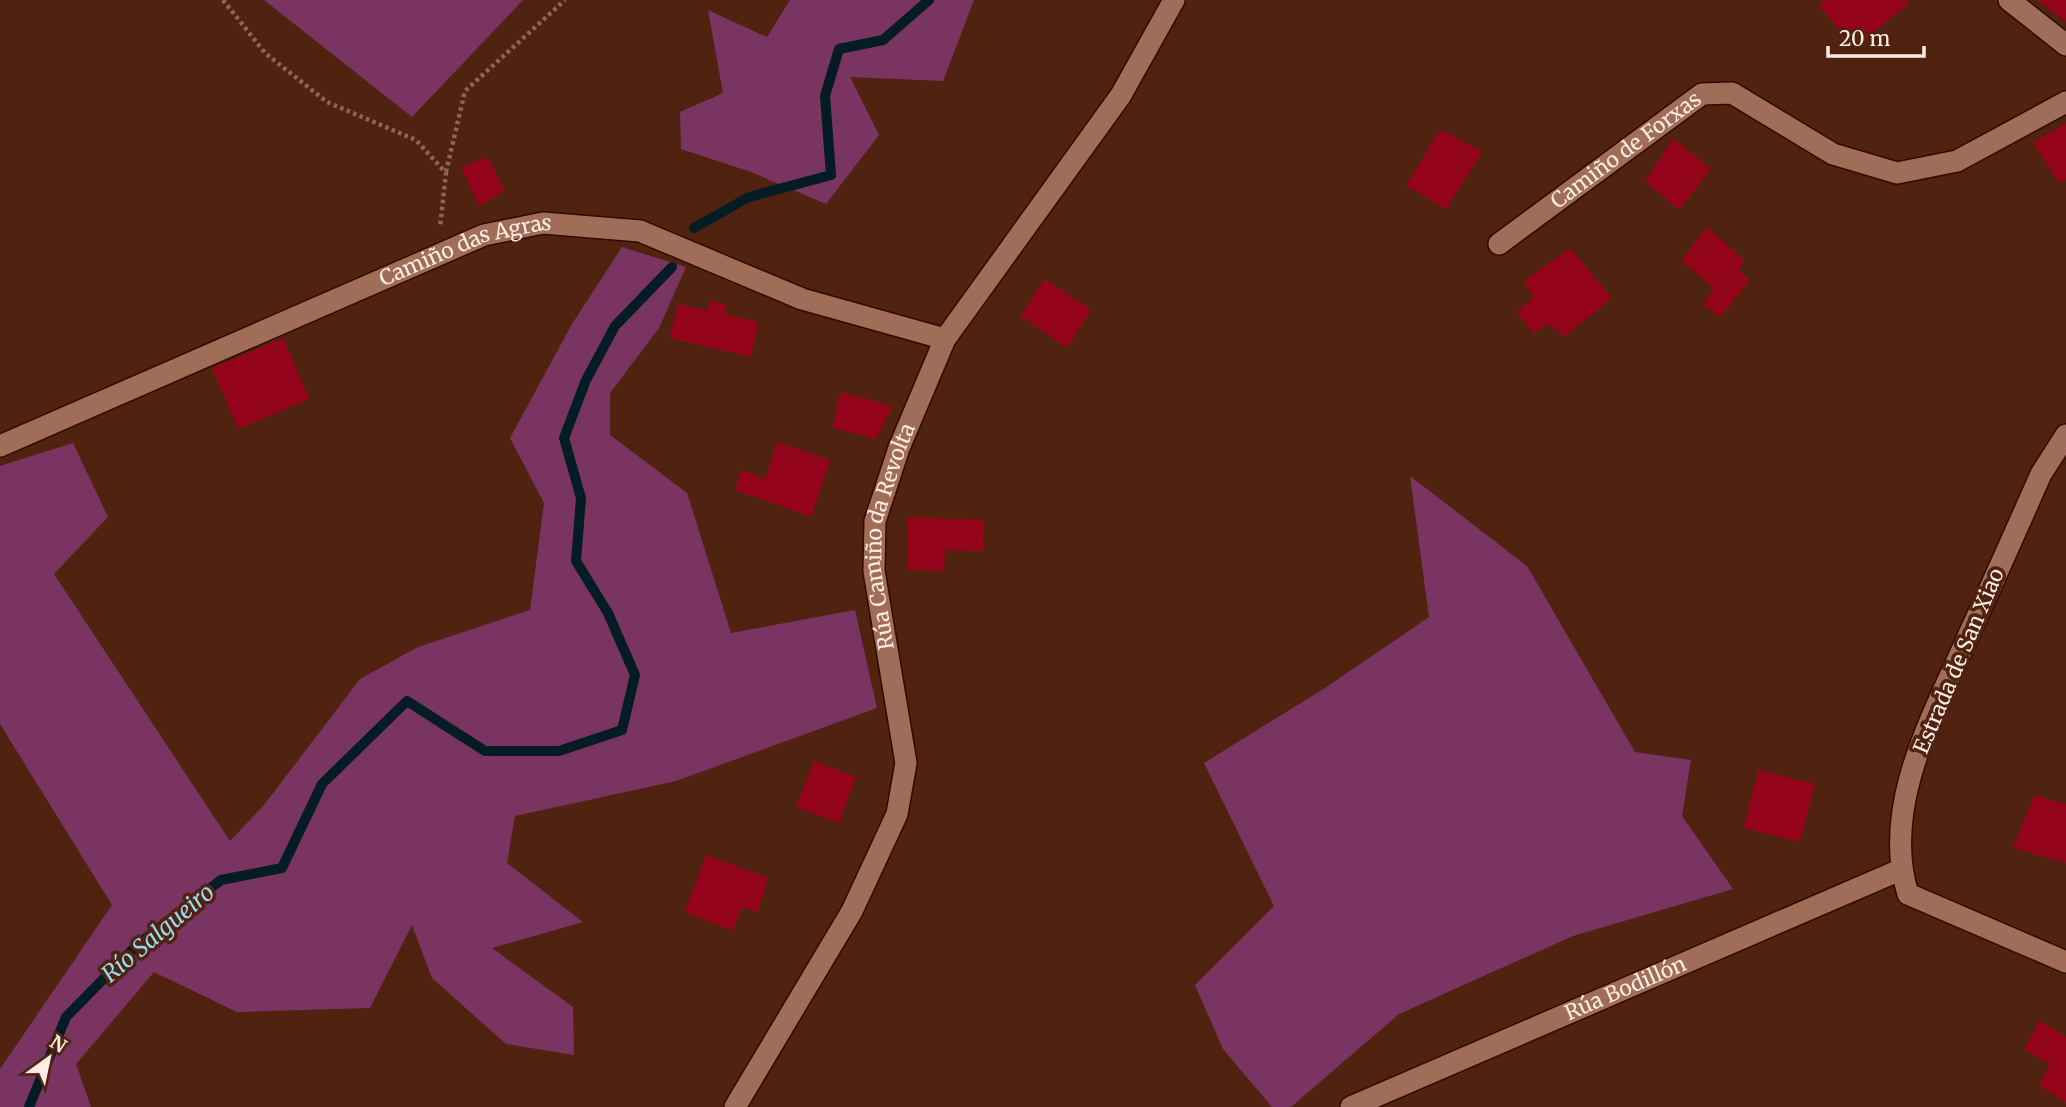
<svg xmlns="http://www.w3.org/2000/svg" width="2066" height="1107" font-family="Merriweather,serif">
<style>
.green{fill:#7a3461}
.lines{fill:none;stroke-linecap:round;stroke-linejoin:round}
.stream{stroke:#041c24;stroke-width:10}
.building{fill:#94041b}
.street-casing{stroke:#330900;stroke-width:24}
.secondary-casing{stroke:#330900;stroke-width:24}
.path{stroke:#8a6758;stroke-width:4.5;stroke-dasharray:3.5 3.5;stroke-linecap:butt}
.street{stroke:#a06e58;stroke-width:21}
.secondary{stroke:#a06e58;stroke-width:21}
.labels{text-anchor:middle;stroke-width:7;stroke-linejoin:round;paint-order:stroke}
.street-label{font-size:21px;fill:#feece5;stroke:#4f2310}
.water-label{font-size:23px;font-style:italic;fill:#96dcf6;stroke:#4f2310}
</style>
<rect width="100%" height="100%" fill="#4f2310"/>
<!-- green -->
<path class="green" d="M 264,0 L 523,0 L 412,117 Z
M 790,0 L 974,0 L 943,81 L 850,77 L 879,135 L 826,204 L 751,172 L 681,149 L 680,112 L 723,93 L 708,10 L 767,37 Z
M 622,247 L 686,267 L 659,328 L 610,393 L 610,435 L 687,493 L 731,633 L 855,610 L 877,708 L 676,781 L 515,816 L 507,863 L 583,922 L 492,948 L 573,1007 L 574,1055 L 506,1044 L 432,978 L 412,925 L 370,1008 L 237,1012 L 154,972 L 76,1064 L 91,1107 L 0,1107 L 0,1069 L 112,905 L 0,724 L 0,466 L 73,443 L 108,517 L 54,574 L 230,841 L 264,805 L 360,679 L 418,647 L 530,610 L 544,503 L 510,438 L 572,324 Z
M 1410,476 L 1527,566 L 1635,752 L 1691,760 L 1682,816 L 1733,889 L 1573,936 L 1399,1014 L 1291,1107 L 1272,1107 L 1223,1049 L 1195,985 L 1274,906 L 1204,763 L 1325,688 L 1429,617 Z"/>
<g class="lines">
<!-- stream -->
<path class="stream" d="M 694,228 L 749,197 L 831,175 L 825,96 L 839,49 L 883,40 L 929,0
M 29,1107 L 66,1017 L 137,945 L 221,880 L 282,868 L 322,784 L 407,701 L 485,751 L 559,751 L 622,730 L 635,675 L 608,613 L 576,561 L 581,498 L 564,438 L 586,380 L 615,326 L 672,267"/>
</g>
<!-- building -->
<path class="building" d="M 1824,0 L 1906,0 L 1909,3 L 1855,48 L 1818,5 Z
M 2037,0 L 2066,0 L 2066,22 L 2060,17 Z
M 2066,123 L 2066,180 L 2059,183 L 2033,143 Z
M 1440,129 L 1482,152 L 1446,209 L 1406,186 Z
M 1673,138 L 1711,169 L 1679,210 L 1645,181 Z
M 487,157 L 505,191 L 479,206 L 461,168 Z
M 1707,227 L 1745,261 L 1738,270 L 1750,280 L 1720,317 L 1703,305 L 1714,288 L 1681,261 Z
M 1570,248 L 1612,298 L 1565,336 L 1547,324 L 1534,334 L 1517,312 L 1534,297 L 1523,282 Z
M 1045,279 L 1091,310 L 1067,348 L 1020,316 Z
M 710,301 L 727,304 L 725,314 L 759,322 L 751,357 L 670,338 L 678,304 L 708,311 Z
M 283,338 L 309,399 L 238,429 L 212,368 Z
M 840,392 L 893,406 L 876,439 L 833,428 Z
M 777,442 L 830,460 L 811,517 L 735,490 L 741,470 L 765,479 Z
M 908,517 L 984,520 L 983,551 L 945,550 L 944,571 L 907,570 Z
M 814,761 L 856,777 L 839,823 L 796,807 Z
M 1758,770 L 1815,784 L 1800,842 L 1744,828 Z
M 2034,795 L 2066,804 L 2066,863 L 2013,848 Z
M 706,855 L 768,878 L 758,912 L 741,908 L 733,931 L 685,912 Z
M 2040,1021 L 2066,1037 L 2066,1103 L 2039,1085 L 2050,1065 L 2024,1049 Z"/>
<g class="lines">
<defs>
<g id="street">
<path d="M 2009,0 L 2066,45"/>
<path id="s1" d="M 1499,244 L 1702,94 L 1732,93 L 1833,154 L 1897,173 L 1957,161 L 2066,102"/>
<path id="s2" d="M 0,446 L 484,235 L 543,223 L 640,231 L 802,299 L 945,339"/>
<path id="s3" d="M 735,1107 L 852,911 L 897,814 L 906,763 L 874,571 L 875,521 L 899,448 L 945,339 L 1121,95 L 1174,0"/>
<path id="s4" d="M 1351,1107 L 1900,870"/>
</g>
<path id="secondary" d="M 2066,435 L 2041,474 C 2018,526 1995,578 1971,630 C 1936,710 1880,805 1908,894 L 2066,962"/>
</defs>
<!-- street casing -->
<use href="#street" class="street-casing"/>
<!-- secondary casing -->
<use href="#secondary" class="secondary-casing"/>
<!-- path -->
<path class="path" d="M 223,0 L 265,53 L 327,102 L 416,140 L 446,173 L 440,227
M 446,172 L 465,91 L 565,0"/>
<!-- street -->
<use href="#street" class="street"/>
<!-- secondary -->
<use href="#secondary" class="secondary"/>
</g>
<g class="labels">
<!-- street labels -->
<g class="street-label">
<text dy="7" stroke="none"><textPath href="#s1" startOffset="158">Camiño de Forxas</textPath></text>
<text dy="7" stroke="none"><textPath href="#s2" startOffset="506">Camiño das Agras</textPath></text>
<text dy="7" stroke="none"><textPath href="#s3" startOffset="618">Rúa Camiño da Revolta</textPath></text>
<text transform="translate(1959 661) rotate(-67)" y="7">Estrada de San Xiao</text>
<text dy="7" stroke="none"><textPath href="#s4" startOffset="299">Rúa Bodillón</textPath></text>
</g>
<!-- water labels -->
<g class="water-label">
<text transform="translate(158 933) rotate(-40)" y="8">Río Salgueiro</text>
</g>
</g>
<!-- north arrow -->
<g transform="translate(49 1058) rotate(33)" stroke="#4f2310" stroke-width="5" paint-order="stroke">
<path d="M0-5L12 26L0 18L-12 26Z" fill="#feece5"/>
<text y="-10" font-size="19" font-weight="bold" text-anchor="middle" fill="#feece5">N</text>
</g>
<!-- scale -->
<path d="M1828 46v10h96v-10" fill="none" stroke="#feece5" stroke-width="3.5"/>
<text x="1839" y="46" font-size="21" fill="#feece5" stroke="#4f2310" stroke-width="5" paint-order="stroke">20 m</text>
</svg>
